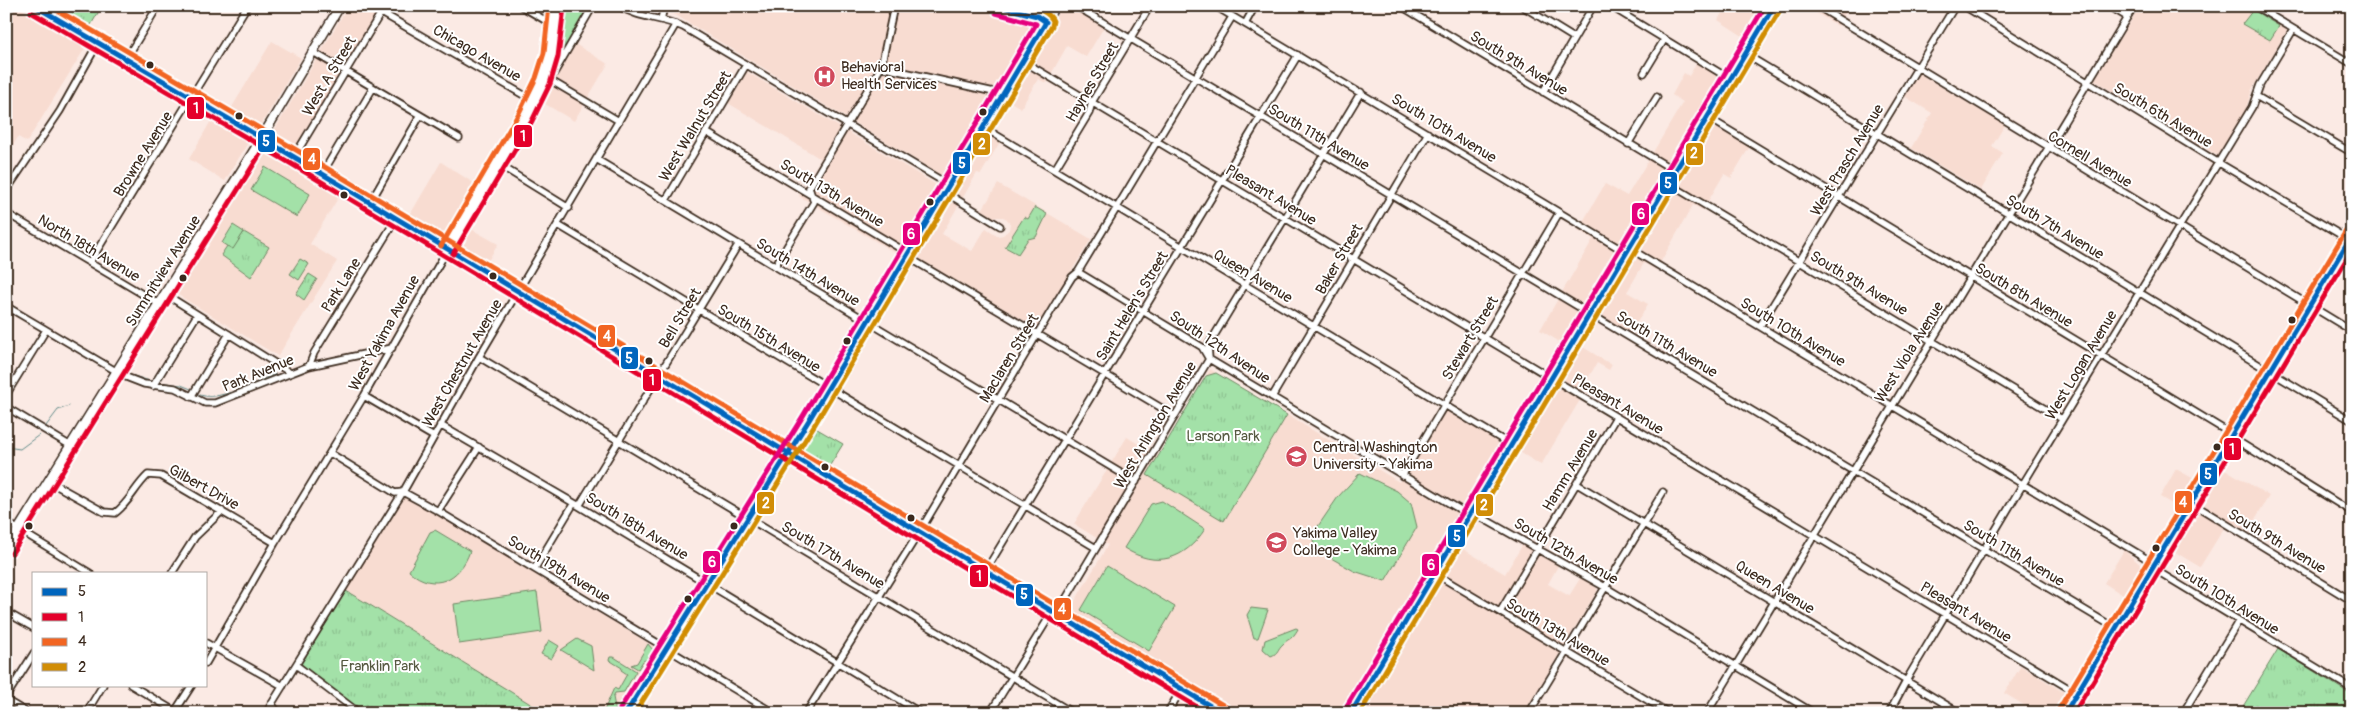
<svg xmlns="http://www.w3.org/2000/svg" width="2358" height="719" font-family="Pangolin,sans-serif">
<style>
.built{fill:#f8dcd1}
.grass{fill:#a3e1a8;stroke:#6f8663}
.park{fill:url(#park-tufts);stroke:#6f8663}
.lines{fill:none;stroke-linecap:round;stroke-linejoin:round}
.stream{stroke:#618b89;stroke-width:1}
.minor-casing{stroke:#3b2a1e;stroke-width:9}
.major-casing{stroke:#3b2a1e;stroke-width:11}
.minor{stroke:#fff;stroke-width:5.5}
.major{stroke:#fff;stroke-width:8}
.bus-1-casing{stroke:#fff;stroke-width:9}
.bus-2-casing{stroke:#fff;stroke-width:9}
.bus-3-casing{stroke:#fff;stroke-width:9}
.bus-4-casing{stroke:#fff;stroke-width:9}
.bus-5-casing{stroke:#fff;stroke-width:9}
.bus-1{stroke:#0065bd;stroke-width:5}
.bus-2{stroke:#e4002b;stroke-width:5}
.bus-3{stroke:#f26522;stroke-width:5}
.bus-4{stroke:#d18d06;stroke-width:5}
.bus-5{stroke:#e5007d;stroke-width:5}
.bus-dot{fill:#3b2a1e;stroke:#fff;stroke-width:2}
.labels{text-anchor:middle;stroke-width:4;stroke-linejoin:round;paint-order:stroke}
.street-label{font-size:15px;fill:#3b2a1e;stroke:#fff}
.poi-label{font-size:15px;fill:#3b2a1e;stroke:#fff;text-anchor:start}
.park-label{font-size:15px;fill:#555840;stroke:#fff}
.line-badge{stroke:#fff;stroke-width:2}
.badge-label{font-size:14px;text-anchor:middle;font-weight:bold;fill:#fff}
</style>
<defs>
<pattern id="park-tufts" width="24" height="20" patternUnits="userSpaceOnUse" patternTransform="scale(1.25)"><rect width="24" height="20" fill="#a3e1a8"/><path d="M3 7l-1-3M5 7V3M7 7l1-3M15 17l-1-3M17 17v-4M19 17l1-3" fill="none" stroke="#8dc190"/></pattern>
</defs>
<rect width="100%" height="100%" fill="#fbeae4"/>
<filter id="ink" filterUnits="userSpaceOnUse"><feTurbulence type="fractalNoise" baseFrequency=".02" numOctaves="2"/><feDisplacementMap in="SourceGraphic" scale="10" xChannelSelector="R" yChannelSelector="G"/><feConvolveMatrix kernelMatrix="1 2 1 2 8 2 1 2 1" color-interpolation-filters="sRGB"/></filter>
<g filter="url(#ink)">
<!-- built -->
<path class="built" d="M 6,6 L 17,6 L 85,48 L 27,142 L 18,137 L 6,157 Z
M 348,6 L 388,6 L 300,155 L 273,139 L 274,131 Z
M 634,6 L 1049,6 L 946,178 L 674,14 Z
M 1062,6 L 1081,6 L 1107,22 L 1086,57 L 1067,46 L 1046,83 L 1038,79 L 1021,108 L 1007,100 Z
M 1726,6 L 1765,6 L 1746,38 L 1718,20 Z
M 1805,6 L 1849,6 L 1838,26 Z
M 2140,6 L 2250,6 L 2288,29 L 2252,89 L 2246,109 L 2218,156 L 2094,80 Z
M 272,41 L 301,58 L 258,130 L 229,112 Z
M 575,44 L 608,64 L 574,121 L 540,101 Z
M 1700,57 L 1725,72 L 1565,345 L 1540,330 L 1593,239 L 1578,230 L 1605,184 L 1627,196 L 1683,102 L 1672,95 L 1684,73 L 1689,76 Z
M 747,72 L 940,187 L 899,255 L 799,196 L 821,159 L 728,103 Z
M 1918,73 L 2005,125 L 1992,146 L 2003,153 L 1981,190 L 1911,148 L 1932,113 L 1904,96 Z
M 1715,118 L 1753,141 L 1731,178 L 1724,174 L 1703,210 L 1693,205 L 1656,270 L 1644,263 L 1627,292 L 1648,304 L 1627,339 L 1594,319 Z
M 212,119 L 249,141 L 225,181 L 189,159 Z
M 985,133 L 1000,142 L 981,174 L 977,173 L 942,234 L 972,251 L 986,228 L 998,236 L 1003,235 L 1009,230 L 1010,224 L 1007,219 L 1003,217 L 993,217 L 982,210 L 998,184 L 1091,239 L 1037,328 L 914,256 Z
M 264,148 L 340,195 L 310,244 L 337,261 L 278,356 L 175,293 Z
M 441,162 L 478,186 L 446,236 L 439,236 L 408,218 Z
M 466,226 L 498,244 L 485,266 L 456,247 L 456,242 Z
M 1578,344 L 1612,365 L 1609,370 L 1597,363 L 1577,397 L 1580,400 L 1541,465 L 1516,450 Z
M 1210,369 L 1399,482 L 1444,408 L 1501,443 L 1502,447 L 1448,540 L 1505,574 L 1523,544 L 1559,564 L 1548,584 L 1569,596 L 1581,577 L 1596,586 L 1597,591 L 1524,713 L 1236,713 L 1214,700 L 1205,713 L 1174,713 L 1191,686 L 1068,613 L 1108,545 L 1074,524 L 1127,437 L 1158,456 Z
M 2220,466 L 2269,496 L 2243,539 L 2224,528 L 2200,567 L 2170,549 Z
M 2176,469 L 2196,480 L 2179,508 L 2160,497 Z
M 405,495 L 658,649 L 618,713 L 545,713 L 346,591 Z
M 2124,550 L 2144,568 L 2126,597 L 2104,583 Z
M 2021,666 L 2065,693 L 2066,697 L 2057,713 L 2024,713 L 2027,707 L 2004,693 Z"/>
<!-- grass -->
<path class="grass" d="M 265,167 L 310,194 L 297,217 L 251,190 Z
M 233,225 L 244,232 L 233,250 L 222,243 Z
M 1360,473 L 1397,491 L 1411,503 L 1417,527 L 1385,581 L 1354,571 L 1315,549 L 1312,535 L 1338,497 Z
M 1162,501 L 1205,529 C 1185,560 1156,569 1124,548 L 1151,504 Z
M 435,530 L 470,551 C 460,580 434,593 409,571 L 430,532 Z
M 1107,566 L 1175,607 L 1149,651 L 1081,610 Z
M 537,592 L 542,632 L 459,644 L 454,604 Z
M 1251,608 L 1268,610 L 1258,638 L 1254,638 L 1247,615 Z
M 1296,628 L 1298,629 C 1291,641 1290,637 1283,644 C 1277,649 1279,653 1271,656 L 1263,649 L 1265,640 Z
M 577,639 L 591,646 L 594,670 L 561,650 Z
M 549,640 L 559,646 L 551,659 L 541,654 Z
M 648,644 L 653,650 L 653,656 L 643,661 L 638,669 L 631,665 L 637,663 Z
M 610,657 L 614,657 L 636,671 L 624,692 L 615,693 L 613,697 L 616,713 L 603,713 L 614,688 L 618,690 L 627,674 L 621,670 L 622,668 L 609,660 Z"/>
<!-- park -->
<path class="park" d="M 48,6 L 102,6 L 88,30 Z
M 563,6 L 591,6 L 558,62 L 555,62 Z
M 2253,10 L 2279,26 L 2270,40 L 2242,24 Z
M 1035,207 L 1047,214 L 1036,237 L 1028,239 L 1018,254 L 1005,247 L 1024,217 L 1028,219 Z
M 244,232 L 269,247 L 251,277 L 221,255 L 227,246 L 233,249 Z
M 300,259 L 309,264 L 299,280 L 290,274 Z
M 309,274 L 317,279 L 304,300 L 296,294 Z
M 1216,373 L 1287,415 L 1224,521 L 1147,475 L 1206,376 Z
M 812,426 L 843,444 L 827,470 L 802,454 L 802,449 Z
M 346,591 L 370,605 L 545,713 L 363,713 L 301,664 Z
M 2278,649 L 2352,695 L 2352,713 L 2239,713 Z"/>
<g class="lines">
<!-- stream -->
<path class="stream" d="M 134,376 L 153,382
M 157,382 L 181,385 L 191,389
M 198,394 C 216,404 257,381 275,374
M 46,426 L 58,410 L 69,406
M 6,447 L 20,449 L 39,435"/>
<defs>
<path id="minor" d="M 521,6 L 555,26
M 619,6 C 640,19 661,17 683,27 L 949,185 L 948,194 L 1000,226
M 998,6 L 1037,16 L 1046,22
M 1076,6 L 2115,628
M 1215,6 L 1617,247 L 1629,248 L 2144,557 L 2157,571 L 2352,689
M 1401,6 L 1675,171
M 1522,6 L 1574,38
M 1610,6 L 1730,79
M 1817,6 L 2352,331
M 1964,6 L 2219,163 L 2351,241
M 2109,6 L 2127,17
M 2255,6 L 2352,64
M 382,13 L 534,101
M 661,20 L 664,6
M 1245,24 L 1255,6
M 313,52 L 459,138
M 1745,54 L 2352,421
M 126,59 L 158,6
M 1023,61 L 2070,689 L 2071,703 L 2088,713
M 881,67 L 1003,94
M 1644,73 L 1664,40
M 550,80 L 593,6
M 550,80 L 619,121
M 1543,92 L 1593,6
M 2256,96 L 2352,153
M 1707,117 L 2223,429 L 2231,437 L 2352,512
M 983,127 L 1511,445
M 706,132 L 901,249 L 913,260 L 1175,416
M 1628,144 L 1657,97
M 294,157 L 385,6
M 596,159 L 1136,482
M 498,164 L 569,208
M 1055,169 L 1089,113 L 1092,102 L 1150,6
M 322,174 L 373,88
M 1668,183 L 2062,419
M 6,191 L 60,111 L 98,43
M 666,200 L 746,65
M 370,203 L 420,116
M 6,213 L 159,304
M 558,225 L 1096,548
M 90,262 L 247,6
M 775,266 L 814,202 L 809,188 L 881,67 L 894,6
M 1078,272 L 1202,347 L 1209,359 L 1469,515 L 1477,515 L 1605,587 L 1814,713
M 165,294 L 289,372
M 6,306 L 126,377 L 144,384 L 175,388 L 205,403 L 215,403 L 309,366 L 392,348
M 1760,326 L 1955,6
M 479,357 L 1073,713
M 309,366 L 314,353 L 396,219
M 153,386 L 197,315
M 6,395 L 46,330
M 364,396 L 434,437
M 191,397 L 229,334
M 1272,397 L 1428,133
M 6,407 L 71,446
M 440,425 L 579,506 L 921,713
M 330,453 L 395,493 L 403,492 L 438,511 L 774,713
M 1402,476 L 1559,213
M 50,482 L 104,512 L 115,513 C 129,503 135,487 148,475 L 161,476 L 275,543
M 1577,484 L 1960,713
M 2190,502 L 2352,601
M 579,506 L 738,245
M 438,511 L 479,447
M 6,522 L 90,573
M 535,568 L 574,503
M 986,570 L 1298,55
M 172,573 L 195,537 L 222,511
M 1434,573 L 1669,713
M 6,612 L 34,628
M 1500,612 L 1616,417
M 206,643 L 283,686
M 206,663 L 275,543 L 364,396 L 447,250
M 296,665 L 359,713
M 131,685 L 178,713
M 6,697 L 34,653
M 6,700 L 28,713
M 271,704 L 279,713
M 86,713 L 103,685
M 174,713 L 192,685
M 266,713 L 403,492 L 479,357 L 676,24
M 806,713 L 920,531 L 1057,301 L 1072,277 L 1078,272 L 1232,17
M 990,713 L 1053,611 L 1064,602 L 1194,384 L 1209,359 L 1208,346 L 1361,92
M 1167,713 L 1182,689
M 1529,713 L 1663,492
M 1707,713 L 2134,6
M 1889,713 L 1910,674 L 2023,484 L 2252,107 L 2260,85 L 2293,30
M 2065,713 L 2352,235
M 2183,713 L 2238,622"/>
<path id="major" d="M 35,6 L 294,157 L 1222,713
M 447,250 L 526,117 L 543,81 L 551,55 L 557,6
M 6,549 L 261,139 L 340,6
M 626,713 L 809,420 L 1055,6
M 1351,713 L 1774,6"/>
</defs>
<!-- minor casing -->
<use href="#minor" class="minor-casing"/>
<!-- major casing -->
<use href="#major" class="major-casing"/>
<!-- minor -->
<use href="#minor" class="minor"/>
<!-- major -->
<use href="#major" class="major"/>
<defs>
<path id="bus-1" d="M 35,6 L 294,157 L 1222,713
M 626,713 L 809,420 L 1046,22 L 1037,16 L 999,6
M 1351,713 L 1774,6
M 2065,713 L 2352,235"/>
<path id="bus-2" d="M 31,12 L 290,163 L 1207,713
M 453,254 L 532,121 L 550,84 L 558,57 L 564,7
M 12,553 L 267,143
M 2074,713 L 2352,250"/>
<path id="bus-3" d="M 50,6 L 298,151 L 1226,707
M 441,246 L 519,113 L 536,78 L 544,53 L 549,6
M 2059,709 L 2346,231"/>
<path id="bus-4" d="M 635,713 L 815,424 L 1052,26 L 1053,21 C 1049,12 1038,9 1029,6
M 1360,713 L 1780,10"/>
<path id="bus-5" d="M 620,709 L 803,416 L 1036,24 L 996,13
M 1345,709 L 1765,6"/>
</defs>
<!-- bus-1 casing -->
<use href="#bus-1" class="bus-1-casing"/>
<!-- bus-2 casing -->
<use href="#bus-2" class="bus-2-casing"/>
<!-- bus-3 casing -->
<use href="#bus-3" class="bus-3-casing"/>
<!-- bus-4 casing -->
<use href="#bus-4" class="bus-4-casing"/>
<!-- bus-5 casing -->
<use href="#bus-5" class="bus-5-casing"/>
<!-- bus-1 -->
<use href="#bus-1" class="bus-1"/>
<!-- bus-2 -->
<use href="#bus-2" class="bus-2"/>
<!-- bus-3 -->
<use href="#bus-3" class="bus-3"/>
<!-- bus-4 -->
<use href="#bus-4" class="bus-4"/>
<!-- bus-5 -->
<use href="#bus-5" class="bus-5"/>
</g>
</g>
<!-- icons -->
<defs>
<symbol id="hospital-disc" viewBox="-11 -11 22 22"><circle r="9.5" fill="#d1495b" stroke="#fff"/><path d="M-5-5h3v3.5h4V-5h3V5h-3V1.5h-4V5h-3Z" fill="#fff"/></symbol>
<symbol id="university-disc" viewBox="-11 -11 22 22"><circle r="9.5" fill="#d1495b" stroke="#fff"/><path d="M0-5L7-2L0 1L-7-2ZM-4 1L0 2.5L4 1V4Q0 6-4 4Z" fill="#fff"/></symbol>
</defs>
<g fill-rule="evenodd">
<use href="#hospital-disc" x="812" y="64" width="25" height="25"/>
<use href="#university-disc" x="1284" y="444" width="25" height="25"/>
<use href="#university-disc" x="1264" y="530" width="25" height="25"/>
</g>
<!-- markers -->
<g class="bus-dot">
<circle cx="150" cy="65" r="4.5"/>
<circle cx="983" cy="112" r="4.5"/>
<circle cx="239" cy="116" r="4.5"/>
<circle cx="344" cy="195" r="4.5"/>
<circle cx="930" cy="202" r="4.5"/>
<circle cx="493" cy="276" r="4.5"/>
<circle cx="183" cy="278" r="4.5"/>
<circle cx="2292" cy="320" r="4.5"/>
<circle cx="847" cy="341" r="4.5"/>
<circle cx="649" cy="361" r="4.5"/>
<circle cx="2217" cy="447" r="4.5"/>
<circle cx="825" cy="467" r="4.5"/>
<circle cx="911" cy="518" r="4.5"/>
<circle cx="29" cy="526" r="4.5"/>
<circle cx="734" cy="526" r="4.5"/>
<circle cx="2156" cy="548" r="4.5"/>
<circle cx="688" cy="599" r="4.5"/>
</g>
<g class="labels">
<!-- street labels -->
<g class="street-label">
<text transform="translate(477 53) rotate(30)" y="5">Chicago Avenue</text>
<text transform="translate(1519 63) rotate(31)" y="5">South 9th Avenue</text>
<text transform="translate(329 76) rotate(-59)" y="5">West A Street</text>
<text transform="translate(1092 82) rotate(-60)" y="5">Haynes Street</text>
<text transform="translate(2163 115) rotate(31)" y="5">South 6th Avenue</text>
<text transform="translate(695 126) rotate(-59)" y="5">West Walnut Street</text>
<text transform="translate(1444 128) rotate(31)" y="5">South 10th Avenue</text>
<text transform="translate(1319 137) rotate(31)" y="5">South 11th Avenue</text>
<text transform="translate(143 154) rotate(-58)" y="5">Browne Avenue</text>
<text transform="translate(2090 159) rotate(31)" y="5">Cornell Avenue</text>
<text transform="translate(1847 160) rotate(-59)" y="5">West Prasch Avenue</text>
<text transform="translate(832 193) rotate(31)" y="5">South 13th Avenue</text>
<text transform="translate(1271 195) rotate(31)" y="5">Pleasant Avenue</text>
<text transform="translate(2055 227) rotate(31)" y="5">South 7th Avenue</text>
<text transform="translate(89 248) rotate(31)" y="5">North 18th Avenue</text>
<text transform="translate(1339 259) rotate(-60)" y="5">Baker Street</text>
<text transform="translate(163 271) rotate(-58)" y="5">Summitview Avenue</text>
<text transform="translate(808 272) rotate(31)" y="5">South 14th Avenue</text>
<text transform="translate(1253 276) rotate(31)" y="5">Queen Avenue</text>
<text transform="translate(1859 283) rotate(31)" y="5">South 9th Avenue</text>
<text transform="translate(341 285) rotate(-58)" y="5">Park Lane</text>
<text transform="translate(2024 295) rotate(31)" y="5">South 8th Avenue</text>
<text transform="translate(1132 306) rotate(-59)" y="5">Saint Helen's Street</text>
<text transform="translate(680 318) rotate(-59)" y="5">Bell Street</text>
<text transform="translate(1793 332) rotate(31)" y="5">South 10th Avenue</text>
<text transform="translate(384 333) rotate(-61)" y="5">West Yakima Avenue</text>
<text transform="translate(769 338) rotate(31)" y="5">South 15th Avenue</text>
<text transform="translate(1470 338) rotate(-59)" y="5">Stewart Street</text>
<text transform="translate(1667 344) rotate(31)" y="5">South 11th Avenue</text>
<text transform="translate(1220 347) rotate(34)" y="5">South 12th Avenue</text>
<text transform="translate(1909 352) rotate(-58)" y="5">West Viola Avenue</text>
<text transform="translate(1009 358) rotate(-59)" y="5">Maclaren Street</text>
<text transform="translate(462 363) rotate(-60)" y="5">West Chestnut Avenue</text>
<text transform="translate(2081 365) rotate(-59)" y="5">West Logan Avenue</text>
<text transform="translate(258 373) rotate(-22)" y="5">Park Avenue</text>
<text transform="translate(1618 404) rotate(31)" y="5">Pleasant Avenue</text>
<text transform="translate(1155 425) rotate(-59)" y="5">West Arlington Avenue</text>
<text transform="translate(1570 470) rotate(-59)" y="5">Hamm Avenue</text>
<text transform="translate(204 487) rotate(29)" y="5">Gilbert Drive</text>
<text transform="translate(637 526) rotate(31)" y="5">South 18th Avenue</text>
<text transform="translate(2277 541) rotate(31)" y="5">South 9th Avenue</text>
<text transform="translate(1566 551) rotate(30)" y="5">South 12th Avenue</text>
<text transform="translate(2014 553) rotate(31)" y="5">South 11th Avenue</text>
<text transform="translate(833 555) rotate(31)" y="5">South 17th Avenue</text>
<text transform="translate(559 569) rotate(31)" y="5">South 19th Avenue</text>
<text transform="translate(1775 587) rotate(31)" y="5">Queen Avenue</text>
<text transform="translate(2227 599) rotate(32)" y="5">South 10th Avenue</text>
<text transform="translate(1966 612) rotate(31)" y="5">Pleasant Avenue</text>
<text transform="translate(1558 632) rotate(31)" y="5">South 13th Avenue</text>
</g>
<!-- poi labels -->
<g class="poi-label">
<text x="841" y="72">Behavioral<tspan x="841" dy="17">Health Services</tspan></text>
<text x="1313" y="452">Central Washington<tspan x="1313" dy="17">University - Yakima</tspan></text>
<text x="1293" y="538">Yakima Valley<tspan x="1293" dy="17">College - Yakima</tspan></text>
</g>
<!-- park labels -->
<g class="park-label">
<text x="1223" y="441">Larson Park</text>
<text x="380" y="671">Franklin Park</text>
</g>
</g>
<g class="line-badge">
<rect x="186" y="96" width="19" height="24" rx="5" fill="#e4002b"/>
<rect x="513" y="124" width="20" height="24" rx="5" fill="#e4002b"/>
<rect x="257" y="129" width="19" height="24" rx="5" fill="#0065bd"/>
<rect x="972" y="132" width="19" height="24" rx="5" fill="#d18d06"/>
<rect x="1685" y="142" width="19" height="24" rx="5" fill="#d18d06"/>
<rect x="302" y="147" width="19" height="24" rx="5" fill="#f26522"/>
<rect x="952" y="151" width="19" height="24" rx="5" fill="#0065bd"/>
<rect x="1659" y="171" width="19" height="24" rx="5" fill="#0065bd"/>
<rect x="1631" y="202" width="19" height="24" rx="5" fill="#e5007d"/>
<rect x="902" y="222" width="19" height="24" rx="5" fill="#e5007d"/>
<rect x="597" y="324" width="19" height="24" rx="5" fill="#f26522"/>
<rect x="620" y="346" width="19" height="24" rx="5" fill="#0065bd"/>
<rect x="642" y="368" width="20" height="24" rx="5" fill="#e4002b"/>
<rect x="2223" y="437" width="19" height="24" rx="5" fill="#e4002b"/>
<rect x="2199" y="462" width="19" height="24" rx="5" fill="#0065bd"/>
<rect x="2174" y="490" width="19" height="24" rx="5" fill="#f26522"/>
<rect x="756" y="491" width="19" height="24" rx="5" fill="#d18d06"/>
<rect x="1475" y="493" width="19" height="24" rx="5" fill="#d18d06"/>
<rect x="1447" y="524" width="19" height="24" rx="5" fill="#0065bd"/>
<rect x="702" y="550" width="19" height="24" rx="5" fill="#e5007d"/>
<rect x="1421" y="553" width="19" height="24" rx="5" fill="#e5007d"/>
<rect x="969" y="564" width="20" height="24" rx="5" fill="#e4002b"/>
<rect x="1015" y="583" width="19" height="24" rx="5" fill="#0065bd"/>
<rect x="1053" y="597" width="19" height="24" rx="5" fill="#f26522"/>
</g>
<g class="badge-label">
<text x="196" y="113">1</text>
<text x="523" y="141">1</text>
<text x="266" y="146">5</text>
<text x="982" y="149">2</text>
<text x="1694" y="158">2</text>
<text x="312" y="164">4</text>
<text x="962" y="168">5</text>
<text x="1668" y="188">5</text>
<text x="1641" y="219">6</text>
<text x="911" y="239">6</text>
<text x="607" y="341">4</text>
<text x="629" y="363">5</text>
<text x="652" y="385">1</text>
<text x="2232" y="454">1</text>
<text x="2208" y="479">5</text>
<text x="2183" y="507">4</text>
<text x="766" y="508">2</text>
<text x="1484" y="510">2</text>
<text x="1457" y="541">5</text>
<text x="712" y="567">6</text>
<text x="1431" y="570">6</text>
<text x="979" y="581">1</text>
<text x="1024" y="599">5</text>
<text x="1062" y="614">4</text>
</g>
<!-- margin -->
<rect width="2358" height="719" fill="none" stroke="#fff" stroke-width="25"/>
<rect x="12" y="12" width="2333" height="694" fill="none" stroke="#3b2a1e" stroke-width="2" filter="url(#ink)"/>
<!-- legend -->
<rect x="32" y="572" width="175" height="115" fill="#ffffff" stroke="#b1aaa5"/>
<rect x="42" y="588" width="25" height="8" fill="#0065bd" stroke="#b1aaa5"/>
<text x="78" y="596" font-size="15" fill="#3b2a1e">5</text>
<rect x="42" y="613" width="25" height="8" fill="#e4002b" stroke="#b1aaa5"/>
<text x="78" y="622" font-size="15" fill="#3b2a1e">1</text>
<rect x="42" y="638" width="25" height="8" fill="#f26522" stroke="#b1aaa5"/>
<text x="78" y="646" font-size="15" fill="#3b2a1e">4</text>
<rect x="42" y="663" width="25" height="8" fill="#d18d06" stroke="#b1aaa5"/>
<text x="78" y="672" font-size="15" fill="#3b2a1e">2</text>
</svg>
